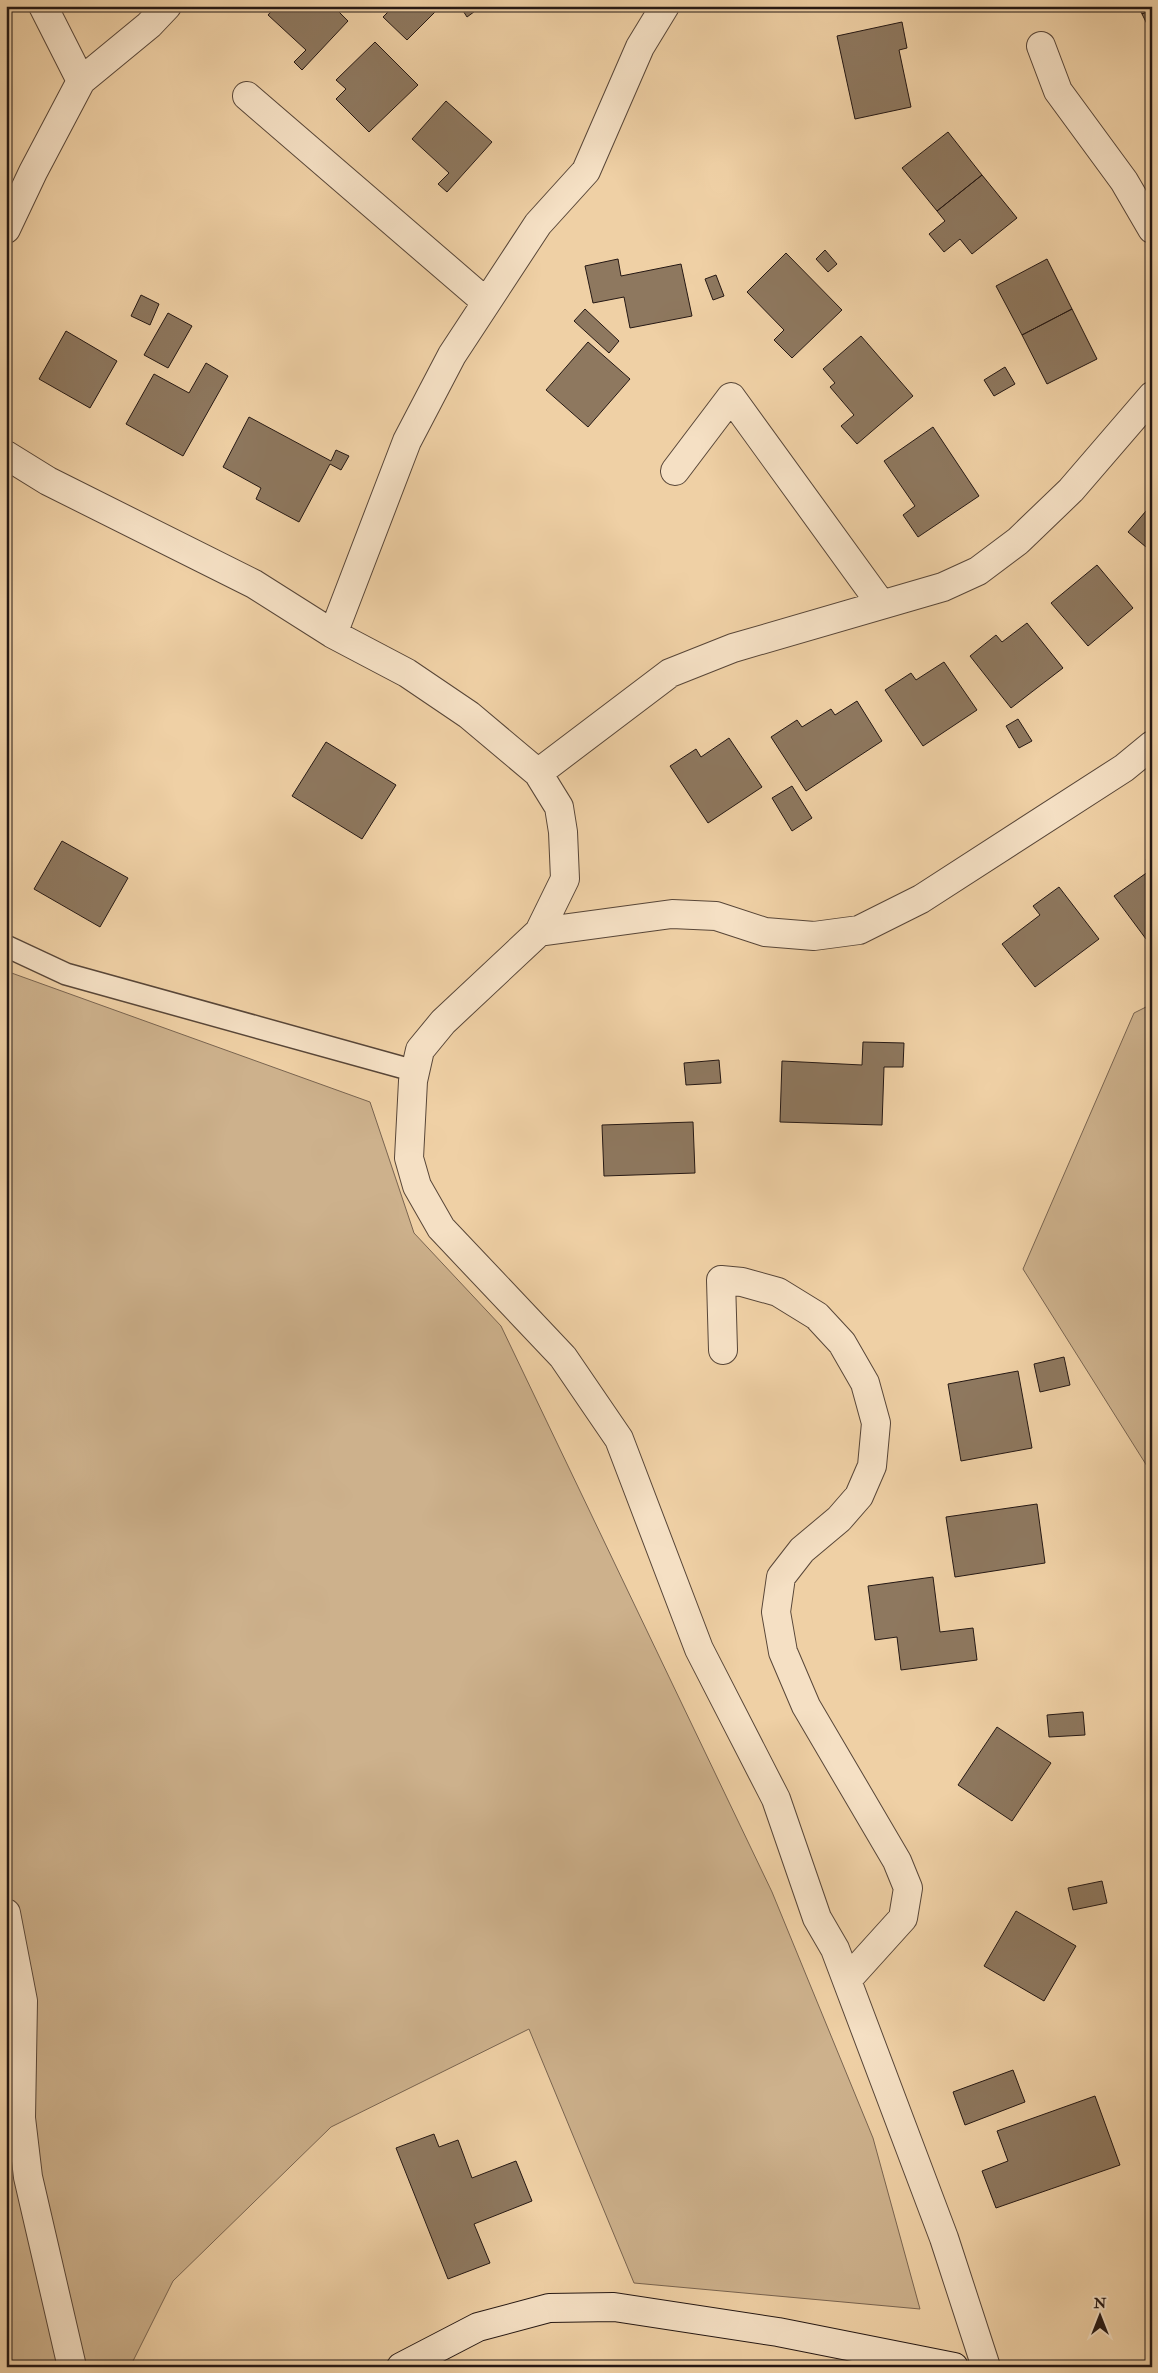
<svg xmlns="http://www.w3.org/2000/svg" width="1158" height="2373" font-family="'IM FELL Double Pica',serif">
<style>
.green{fill:#cdb18c;stroke:#796450}
.building{fill:#8e785f;stroke:#251814}
.lines{fill:none;stroke-linecap:round;stroke-linejoin:round}
.lane-casing{stroke:#584638;stroke-width:24}
.street-casing{stroke:#584638;stroke-width:30}
.secondary-casing{stroke:#251814;stroke-width:30}
.lane{stroke:#f5e0c4;stroke-width:21}
.street{stroke:#f5e0c4;stroke-width:28}
.secondary{stroke:#f5e0c4;stroke-width:28}
</style>
<rect width="100%" height="100%" fill="#efd0a5"/>
<filter id="stains"><feTurbulence type="fractalNoise" baseFrequency=".004" numOctaves="4"/><feColorMatrix values="0 0 0 0 .2 0 0 0 0 .09 0 0 0 0 .02 0 0 0 .5 -.17"/></filter>
<radialGradient id="worn" r=".72"><stop offset=".6" stop-color="#630" stop-opacity="0"/><stop offset="1" stop-color="#630" stop-opacity=".3"/></radialGradient>
<!-- green -->
<path class="green" d="M 6,971 L 370,1102 L 414,1233 L 501,1326 L 772,1892 L 873,2138 L 920,2309 L 634,2283 L 529,2029 L 331,2127 L 173,2281 L 130,2367 L 6,2367 Z
M 1152,1004 L 1152,1474 L 1023,1269 L 1134,1013 Z"/>
<!-- building -->
<path class="building" d="M 276,6 L 333,6 L 348,21 L 302,70 L 294,62 L 306,50 L 268,15 Z
M 394,6 L 429,6 L 435,12 L 407,40 L 383,17 Z
M 460,6 L 482,6 L 467,17 Z
M 1138,6 L 1152,6 L 1152,9 L 1142,14 Z
M 1152,9 L 1152,34 L 1142,14 Z
M 902,22 L 907,48 L 899,50 L 911,107 L 855,119 L 837,36 Z
M 375,42 L 418,85 L 369,132 L 336,99 L 346,89 L 336,80 Z
M 446,101 L 492,142 L 447,192 L 438,184 L 449,173 L 412,139 Z
M 948,132 L 982,175 L 937,211 L 902,168 Z
M 982,175 L 1017,218 L 972,254 L 960,239 L 944,252 L 929,234 L 945,221 L 937,211 Z
M 825,250 L 837,264 L 828,272 L 816,259 Z
M 786,253 L 842,310 L 792,358 L 774,340 L 784,330 L 747,292 Z
M 618,259 L 621,276 L 681,264 L 692,316 L 630,328 L 624,297 L 593,303 L 585,266 Z
M 1047,259 L 1072,309 L 1022,335 L 996,286 Z
M 716,275 L 724,296 L 713,300 L 705,279 Z
M 141,295 L 159,304 L 150,325 L 131,316 Z
M 585,309 L 619,341 L 609,353 L 574,321 Z
M 1072,309 L 1097,359 L 1047,384 L 1022,335 Z
M 168,313 L 192,326 L 168,368 L 144,355 Z
M 66,331 L 117,361 L 90,408 L 39,379 Z
M 861,336 L 913,396 L 857,444 L 841,426 L 854,415 L 830,387 L 835,383 L 823,369 Z
M 588,342 L 630,379 L 588,427 L 546,390 Z
M 206,363 L 228,376 L 183,456 L 126,424 L 154,374 L 189,393 Z
M 1005,367 L 1015,384 L 994,396 L 984,380 Z
M 249,417 L 331,461 L 336,450 L 349,456 L 341,470 L 330,464 L 299,522 L 256,499 L 261,488 L 223,467 Z
M 933,427 L 979,496 L 918,537 L 903,515 L 915,506 L 884,461 Z
M 1152,504 L 1152,552 L 1128,532 Z
M 1097,565 L 1133,608 L 1088,646 L 1051,603 Z
M 1027,623 L 1063,668 L 1011,708 L 970,656 L 996,635 L 1002,642 Z
M 944,662 L 977,710 L 923,746 L 885,690 L 911,673 L 916,680 Z
M 857,701 L 882,741 L 806,791 L 771,737 L 797,720 L 802,727 L 831,709 L 835,715 Z
M 1018,719 L 1032,741 L 1019,748 L 1006,726 Z
M 729,738 L 762,787 L 708,823 L 670,766 L 696,749 L 701,757 Z
M 326,742 L 396,785 L 362,839 L 292,796 Z
M 792,786 L 812,818 L 792,831 L 772,798 Z
M 62,841 L 128,878 L 100,927 L 34,889 Z
M 1152,854 L 1152,867 L 1146,859 Z
M 1152,869 L 1152,935 L 1146,939 L 1114,896 Z
M 1059,887 L 1099,939 L 1035,987 L 1002,944 L 1040,915 L 1033,906 Z
M 863,1042 L 904,1043 L 903,1067 L 884,1067 L 882,1125 L 780,1122 L 782,1061 L 862,1065 Z
M 719,1060 L 721,1083 L 686,1085 L 684,1063 Z
M 693,1122 L 695,1173 L 604,1176 L 602,1125 Z
M 1064,1357 L 1070,1385 L 1040,1392 L 1034,1364 Z
M 1018,1371 L 1032,1448 L 961,1461 L 948,1384 Z
M 1037,1504 L 1045,1563 L 955,1577 L 946,1517 Z
M 933,1577 L 940,1632 L 973,1628 L 977,1660 L 901,1670 L 897,1637 L 875,1640 L 868,1586 Z
M 1083,1712 L 1085,1735 L 1049,1737 L 1047,1715 Z
M 997,1727 L 1051,1763 L 1012,1821 L 958,1785 Z
M 1102,1881 L 1107,1903 L 1073,1910 L 1068,1888 Z
M 1016,1911 L 1076,1946 L 1044,2001 L 984,1966 Z
M 1013,2070 L 1025,2102 L 965,2125 L 953,2092 Z
M 1095,2096 L 1120,2165 L 996,2208 L 982,2171 L 1008,2161 L 997,2131 Z
M 434,2134 L 439,2147 L 458,2140 L 472,2178 L 516,2161 L 532,2201 L 474,2224 L 490,2263 L 448,2279 L 396,2148 Z"/>
<g class="lines">
<defs>
<path id="lane" d="M 6,946 L 66,974 L 415,1071"/>
<path id="street" d="M 43,6 L 81,81 L 149,25 L 167,6
M 1041,46 L 1058,91 L 1124,181 L 1152,229
M 247,96 L 486,302
M 6,229 L 33,172 L 81,81
M 6,455 L 48,481 L 254,584 L 333,634 L 407,673 L 469,715 L 538,773 L 559,807 L 563,832 L 565,879 L 539,932 L 672,914 L 716,916 L 765,932 L 814,936 L 859,930 L 921,899 L 1124,768 L 1152,745
M 675,471 L 731,397 L 881,604
M 333,634 L 407,441 L 452,355 L 538,224 L 586,171 L 640,47 L 665,6
M 538,773 L 670,673 L 733,648 L 943,587 L 978,571 L 1018,541 L 1071,490 L 1152,396
M 539,932 L 443,1022 L 420,1050 L 413,1081 L 409,1158 L 417,1186 L 441,1228 L 563,1357 L 619,1439 L 699,1649 L 776,1799 L 817,1918 L 835,1949 L 944,2238 L 986,2367
M 723,1350 L 721,1280 L 742,1282 L 778,1292 L 817,1316 L 842,1343 L 865,1383 L 876,1423 L 872,1466 L 859,1496 L 839,1519 L 802,1550 L 781,1577 L 776,1612 L 783,1652 L 806,1706 L 897,1861 L 908,1888 L 903,1918 L 847,1980
M 6,1913 L 23,2001 L 21,2118 L 28,2177 L 72,2367"/>
<path id="secondary" d="M 401,2367 L 478,2327 L 549,2308 L 614,2307 L 778,2332 L 954,2367"/>
</defs>
<!-- lane casing -->
<use href="#lane" class="lane-casing"/>
<!-- street casing -->
<use href="#street" class="street-casing"/>
<!-- secondary casing -->
<use href="#secondary" class="secondary-casing"/>
<!-- lane -->
<use href="#lane" class="lane"/>
<!-- street -->
<use href="#street" class="street"/>
<!-- secondary -->
<use href="#secondary" class="secondary"/>
</g>
<!-- margin -->
<rect width="1158" height="2373" fill="none" stroke="#efd0a5" stroke-width="25"/>
<rect x="8" y="8" width="1143" height="2358" fill="none" stroke="#251814" stroke-width="2.5"/>
<rect x="12" y="12" width="1133" height="2348" fill="none" stroke="#251814"/>
<!-- north arrow -->
<g transform="translate(1100 2316)" stroke="#f5e0c4" stroke-width="4" paint-order="stroke">
<path d="M0-4L9 19L0 12L-9 19Z" fill="#251814"/>
<text y="-8" font-size="14" font-weight="bold" text-anchor="middle" fill="#251814">N</text>
</g>
<rect width="100%" height="100%" filter="url(#stains)"/>
<rect width="100%" height="100%" fill="url(#worn)"/>
</svg>
